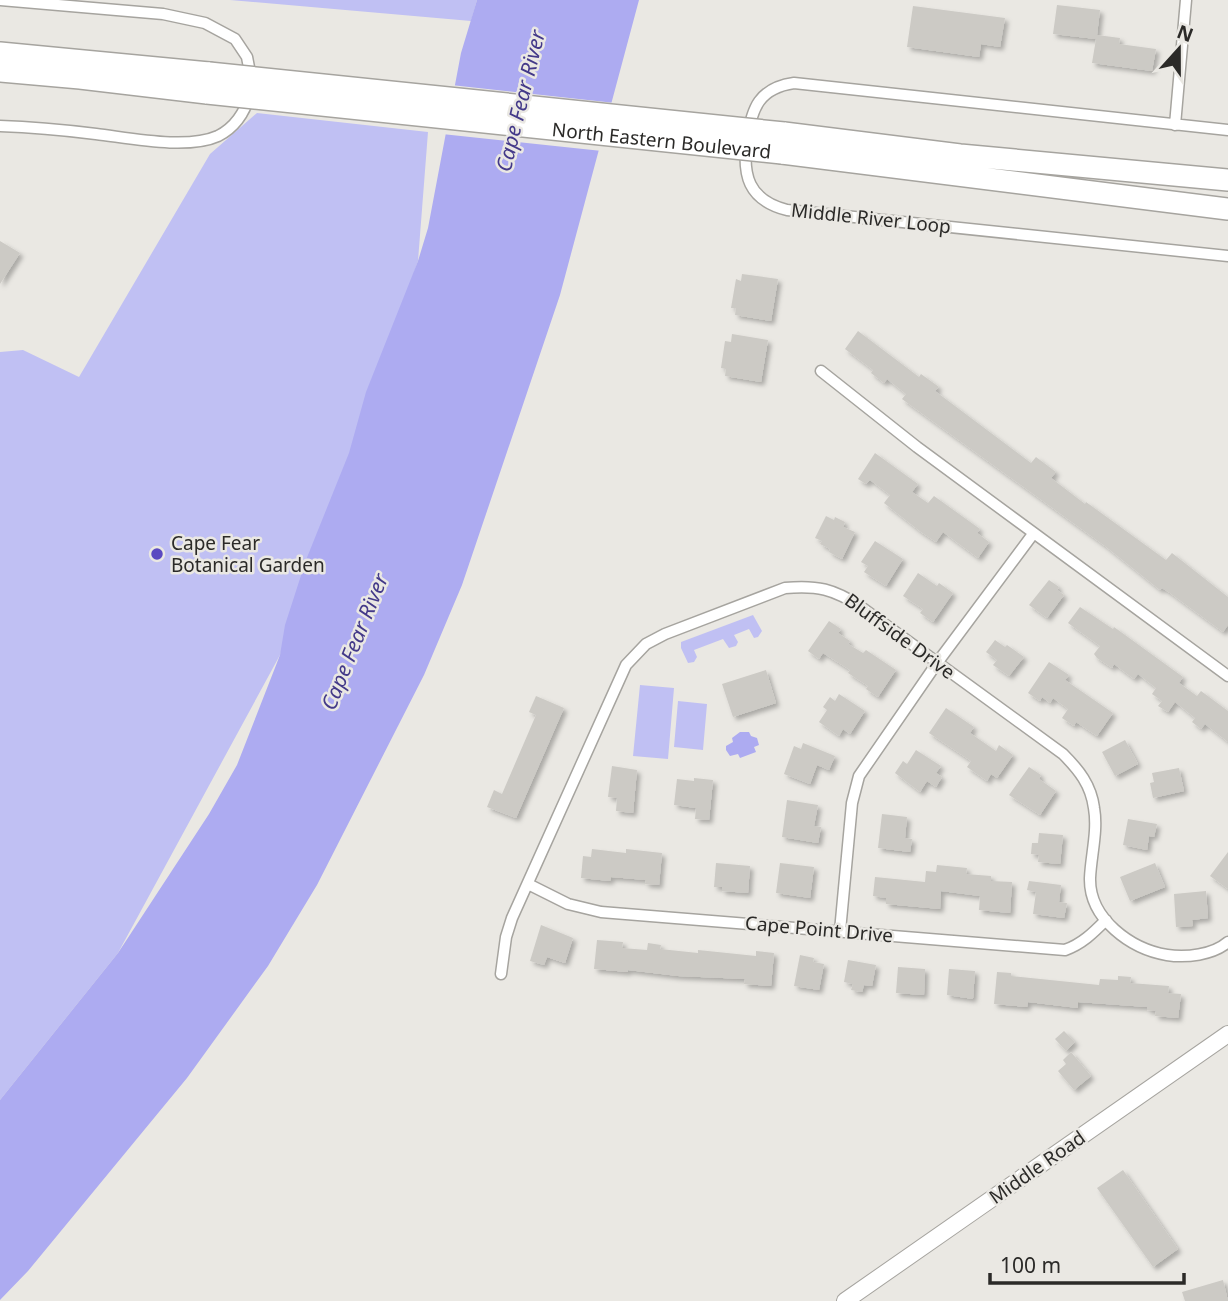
<svg xmlns="http://www.w3.org/2000/svg" width="1228" height="1301" font-family="'Noto Sans',sans-serif">
<style>
.green{fill:#c0c0f3}
.water{fill:#adabf1}
.pier{fill:#eae8e3}
.building{fill:#cccac5;filter:url(#shadow)}
.lines{fill:none;stroke-linecap:round;stroke-linejoin:round}
.minor-casing{stroke:#a6a49f;stroke-width:13}
.secondary-casing{stroke:#a6a49f;stroke-width:18}
.motorway-casing{stroke:#a6a49f;stroke-width:24}
.minor{stroke:#fff;stroke-width:10}
.secondary{stroke:#fff;stroke-width:16}
.motorway{stroke:#fff;stroke-width:21}
.motorway-bridge-casing{stroke:#a6a49f;stroke-width:24;stroke-linecap:butt}
.motorway-bridge{stroke:#fff;stroke-width:21}
.poi-dot{fill:#5b49c1;stroke:#eae8e3;stroke-width:2.5}
.labels{text-anchor:middle;stroke-width:5;stroke-linejoin:round;paint-order:stroke}
.street-label{font-size:19px;fill:#2b2a28;stroke:#eae8e3}
.poi-label{font-size:19px;fill:#2b2a28;stroke:#eae8e3;text-anchor:start}
.water-label{font-size:21px;font-style:italic;fill:#433989;stroke:#eae8e3}
</style>
<defs>
<filter id="shadow"><feDropShadow dx="3.5" dy="3.5" stdDeviation="2" flood-color="#0004"/></filter>
</defs>
<rect width="100%" height="100%" fill="#eae8e3"/>
<!-- green -->
<path class="green" d="M 230,0 L 477,0 L 471,21 Z
M 257,113 L 428,132 L 418,261 L 280,655 L 118,953 L 0,1100 L 0,352 L 23,350 L 79,377 L 210,154 Z
M 753,615 L 762,631 L 758,637 L 754,638 L 749,629 L 734,635 L 738,642 L 736,646 L 729,648 L 723,639 L 694,650 L 697,657 L 694,662 L 688,663 L 681,648 L 681,642 Z
M 640,685 L 674,688 L 668,759 L 633,756 Z
M 678,701 L 707,704 L 703,750 L 674,747 Z"/>
<!-- water -->
<path class="water" d="M 477,0 L 639,0 L 560,295 L 462,585 L 424,675 L 317,885 L 268,966 L 187,1078 L 28,1271 L 0,1300 L 0,1100 L 118,953 L 209,814 L 237,765 L 280,655 L 285,625 L 306,560 L 349,453 L 366,392 L 418,261 L 428,228 L 461,53 Z
M 740,732 L 749,732 L 751,736 L 757,738 L 759,745 L 754,747 L 756,752 L 740,758 L 738,754 L 730,756 L 726,750 L 726,746 L 733,742 L 732,738 Z"/>
<!-- pier -->
<path class="pier" d="M 451,85 L 615,103 L 602,151 L 442,134 Z"/>
<!-- building -->
<path class="building" d="M 1057,5 L 1100,10 L 1097,35 L 1120,38 L 1119,44 L 1156,49 L 1152,71 L 1092,63 L 1096,39 L 1053,34 Z
M 913,6 L 1005,18 L 1000,47 L 981,44 L 979,57 L 907,47 Z
M 0,241 L 20,253 L 0,284 Z
M 742,274 L 778,279 L 771,321 L 735,315 L 736,308 L 731,308 L 736,279 L 741,281 Z
M 858,331 L 919,377 L 921,374 L 939,387 L 935,391 L 1031,463 L 1036,457 L 1056,472 L 1051,478 L 1085,504 L 1086,502 L 1166,560 L 1172,553 L 1228,597 L 1228,625 L 1223,632 L 1170,593 L 1162,588 L 1160,590 L 1105,546 L 902,399 L 906,394 L 887,379 L 884,383 L 871,373 L 873,370 L 845,349 Z
M 732,334 L 768,340 L 761,382 L 725,376 L 726,369 L 721,368 L 725,341 L 731,342 Z
M 875,453 L 918,484 L 912,492 L 928,503 L 934,496 L 980,529 L 977,533 L 989,542 L 978,558 L 943,532 L 936,542 L 921,532 L 884,503 L 890,495 L 870,480 L 866,484 L 858,479 Z
M 826,516 L 834,520 L 835,517 L 845,522 L 843,527 L 855,532 L 842,559 L 829,552 L 830,549 L 820,544 L 822,541 L 815,538 Z
M 875,541 L 903,559 L 886,586 L 864,572 L 868,566 L 861,562 Z
M 918,573 L 937,586 L 939,583 L 953,593 L 933,622 L 920,613 L 923,609 L 903,596 Z
M 1049,580 L 1059,587 L 1057,590 L 1064,595 L 1047,618 L 1029,605 Z
M 1080,607 L 1113,629 L 1114,627 L 1183,677 L 1179,683 L 1197,696 L 1201,691 L 1228,711 L 1228,742 L 1205,724 L 1201,729 L 1192,722 L 1195,718 L 1175,702 L 1168,712 L 1158,706 L 1162,701 L 1152,694 L 1156,688 L 1138,674 L 1134,679 L 1114,664 L 1112,668 L 1097,658 L 1094,654 L 1100,646 L 1068,623 Z
M 829,621 L 841,629 L 838,633 L 850,641 L 848,644 L 863,653 L 866,650 L 896,670 L 878,697 L 866,689 L 868,686 L 848,673 L 850,670 L 823,653 L 819,659 L 808,651 Z
M 995,640 L 1005,647 L 1007,645 L 1024,657 L 1009,676 L 993,665 L 997,660 L 986,652 Z
M 1049,662 L 1069,675 L 1065,680 L 1113,713 L 1097,736 L 1076,722 L 1074,726 L 1062,718 L 1068,709 L 1053,698 L 1050,703 L 1042,697 L 1040,701 L 1028,693 Z
M 766,670 L 776,703 L 733,717 L 722,684 Z
M 839,694 L 865,711 L 850,734 L 843,729 L 839,736 L 819,722 L 827,710 L 823,707 L 830,697 L 835,701 Z
M 536,696 L 564,708 L 516,818 L 487,807 L 494,790 L 502,794 L 536,715 L 529,712 Z
M 946,708 L 974,727 L 970,733 L 996,751 L 999,745 L 1013,755 L 997,778 L 991,774 L 987,781 L 967,767 L 971,761 L 929,733 Z
M 1125,740 L 1138,764 L 1115,776 L 1102,752 Z
M 803,743 L 835,756 L 829,770 L 817,765 L 810,784 L 784,774 L 794,746 L 801,749 Z
M 916,750 L 941,766 L 936,773 L 942,777 L 936,787 L 927,781 L 920,792 L 895,773 L 903,761 L 907,764 Z
M 612,766 L 637,770 L 633,813 L 616,811 L 617,798 L 608,797 Z
M 1029,767 L 1041,775 L 1039,779 L 1056,791 L 1040,815 L 1009,795 Z
M 1179,768 L 1184,791 L 1153,798 L 1150,783 L 1154,782 L 1152,773 Z
M 694,778 L 713,780 L 709,820 L 695,819 L 696,808 L 674,805 L 677,779 L 694,781 Z
M 787,800 L 818,805 L 814,826 L 821,827 L 818,843 L 782,837 Z
M 882,814 L 907,817 L 905,838 L 912,839 L 910,852 L 878,848 Z
M 1128,819 L 1157,824 L 1154,837 L 1149,836 L 1147,850 L 1123,845 Z
M 1039,833 L 1063,835 L 1060,864 L 1038,862 L 1039,855 L 1031,854 L 1032,843 L 1038,843 Z
M 592,849 L 626,853 L 626,849 L 662,853 L 659,885 L 645,884 L 646,880 L 611,877 L 610,881 L 581,878 L 583,856 L 591,857 Z
M 1228,852 L 1228,889 L 1210,876 Z
M 716,863 L 750,866 L 748,893 L 722,891 L 722,887 L 714,887 Z
M 780,863 L 814,867 L 810,898 L 776,893 Z
M 1155,863 L 1165,887 L 1130,901 L 1120,877 Z
M 937,865 L 967,868 L 966,874 L 991,876 L 991,881 L 1012,882 L 1010,913 L 979,910 L 980,896 L 941,891 L 940,909 L 886,904 L 886,898 L 873,896 L 875,877 L 925,882 L 926,871 L 936,872 Z
M 1029,881 L 1061,885 L 1059,902 L 1067,903 L 1064,918 L 1033,914 L 1036,892 L 1027,890 Z
M 1206,891 L 1208,918 L 1192,920 L 1193,926 L 1176,927 L 1174,894 Z
M 541,925 L 573,938 L 565,963 L 547,957 L 544,965 L 530,961 Z
M 597,940 L 623,942 L 622,948 L 647,950 L 648,943 L 661,945 L 660,949 L 698,953 L 698,950 L 756,956 L 756,951 L 774,953 L 771,986 L 744,984 L 745,979 L 678,976 L 628,970 L 628,972 L 594,969 Z
M 800,955 L 814,958 L 813,962 L 824,964 L 819,990 L 794,986 Z
M 848,960 L 876,965 L 872,986 L 864,985 L 862,992 L 851,990 L 853,984 L 844,982 Z
M 898,967 L 925,969 L 924,995 L 896,993 Z
M 949,969 L 975,971 L 973,999 L 947,995 Z
M 997,972 L 1011,973 L 1011,976 L 1099,985 L 1100,979 L 1118,980 L 1118,976 L 1131,977 L 1130,983 L 1169,986 L 1168,993 L 1181,994 L 1178,1018 L 1155,1016 L 1156,1011 L 1147,1010 L 1147,1007 L 1078,1002 L 1078,1008 L 1028,1002 L 1027,1007 L 994,1004 Z
M 1064,1031 L 1075,1042 L 1066,1051 L 1055,1039 Z
M 1071,1052 L 1091,1076 L 1074,1090 L 1058,1071 L 1066,1064 L 1063,1060 Z
M 1123,1170 L 1178,1249 L 1153,1267 L 1097,1188 Z
M 1223,1280 L 1228,1301 L 1185,1301 L 1182,1292 Z"/>
<g class="lines">
<defs>
<path id="minor" d="M 0,0 L 163,14 L 205,23 L 235,39 L 247,57 L 251,78
M 1175,125 L 1186,0
M 0,126 C 32,127 64,130 96,134 C 130,138 187,150 218,136 C 236,127 245,112 250,94
M 1228,130 L 794,83 C 759,88 752,108 747,139 C 742,175 748,200 787,210 L 1228,256
M 821,371 L 917,447 L 1228,676
M 528,884 L 568,904 L 601,912 L 1065,950 C 1082,944 1093,933 1106,920
M 840,931 L 852,803 L 859,776 L 937,663 L 1033,534
M 501,974 L 506,937 L 512,918 L 626,665 L 646,644 L 665,634 L 785,588 C 817,585 834,589 861,607 L 1063,754 C 1079,770 1091,785 1094,808 C 1098,831 1091,855 1090,878 C 1089,919 1131,949 1167,955 C 1186,958 1213,955 1228,942"/>
<path id="secondary" d="M 845,1301 L 1228,1034"/>
<path id="motorway" d="M 0,53 L 209,73
M 0,71 L 80,78 L 207,93
M 784,133 L 960,155 L 1228,180
M 782,153 L 1228,209"/>
</defs>
<!-- minor casing -->
<use href="#minor" class="minor-casing"/>
<!-- secondary casing -->
<use href="#secondary" class="secondary-casing"/>
<!-- motorway casing -->
<use href="#motorway" class="motorway-casing"/>
<!-- minor -->
<use href="#minor" class="minor"/>
<!-- secondary -->
<use href="#secondary" class="secondary"/>
<!-- motorway -->
<use href="#motorway" class="motorway"/>
<defs>
<g id="motorway-bridge">
<path d="M 209,73 L 784,133"/>
<path id="s1" d="M 207,93 L 782,153"/>
</g>
</defs>
<!-- motorway-bridge casing -->
<use href="#motorway-bridge" class="motorway-bridge-casing"/>
<!-- motorway-bridge -->
<use href="#motorway-bridge" class="motorway-bridge"/>
</g>
<!-- markers -->
<circle class="poi-dot" cx="157" cy="554" r="7"/>
<g class="labels">
<!-- street labels -->
<g class="street-label">
<text dy="7" stroke="none"><textPath href="#s1" startOffset="457">North Eastern Boulevard</textPath></text>
<text transform="translate(871 218) rotate(6)" y="7">Middle River Loop</text>
<text transform="translate(900 636) rotate(36)" y="7">Bluffside Drive</text>
<text transform="translate(819 929) rotate(5)" y="7">Cape Point Drive</text>
<text transform="translate(1037 1167) rotate(-35)" y="7">Middle Road</text>
</g>
<!-- poi labels -->
<g class="poi-label">
<text x="171" y="550">Cape Fear<tspan x="171" dy="22">Botanical Garden</tspan></text>
</g>
<!-- water labels -->
<g class="water-label">
<text transform="translate(521 101) rotate(-76)" y="7">Cape Fear River</text>
<text transform="translate(355 642) rotate(-68)" y="7">Cape Fear River</text>
</g>
</g>
<!-- north arrow -->
<g transform="translate(1179 49) rotate(21)" stroke="#eae8e3" stroke-width="5" paint-order="stroke">
<path d="M0-5L12 26L0 18L-12 26Z" fill="#2b2a28"/>
<text y="-10" font-size="19" font-weight="bold" text-anchor="middle" fill="#2b2a28">N</text>
</g>
<!-- scale -->
<path d="M990 1273v10h194v-10" fill="none" stroke="#2b2a28" stroke-width="3.5"/>
<text x="1000" y="1273" font-size="21" fill="#2b2a28" stroke="#eae8e3" stroke-width="5" paint-order="stroke">100 m</text>
</svg>
